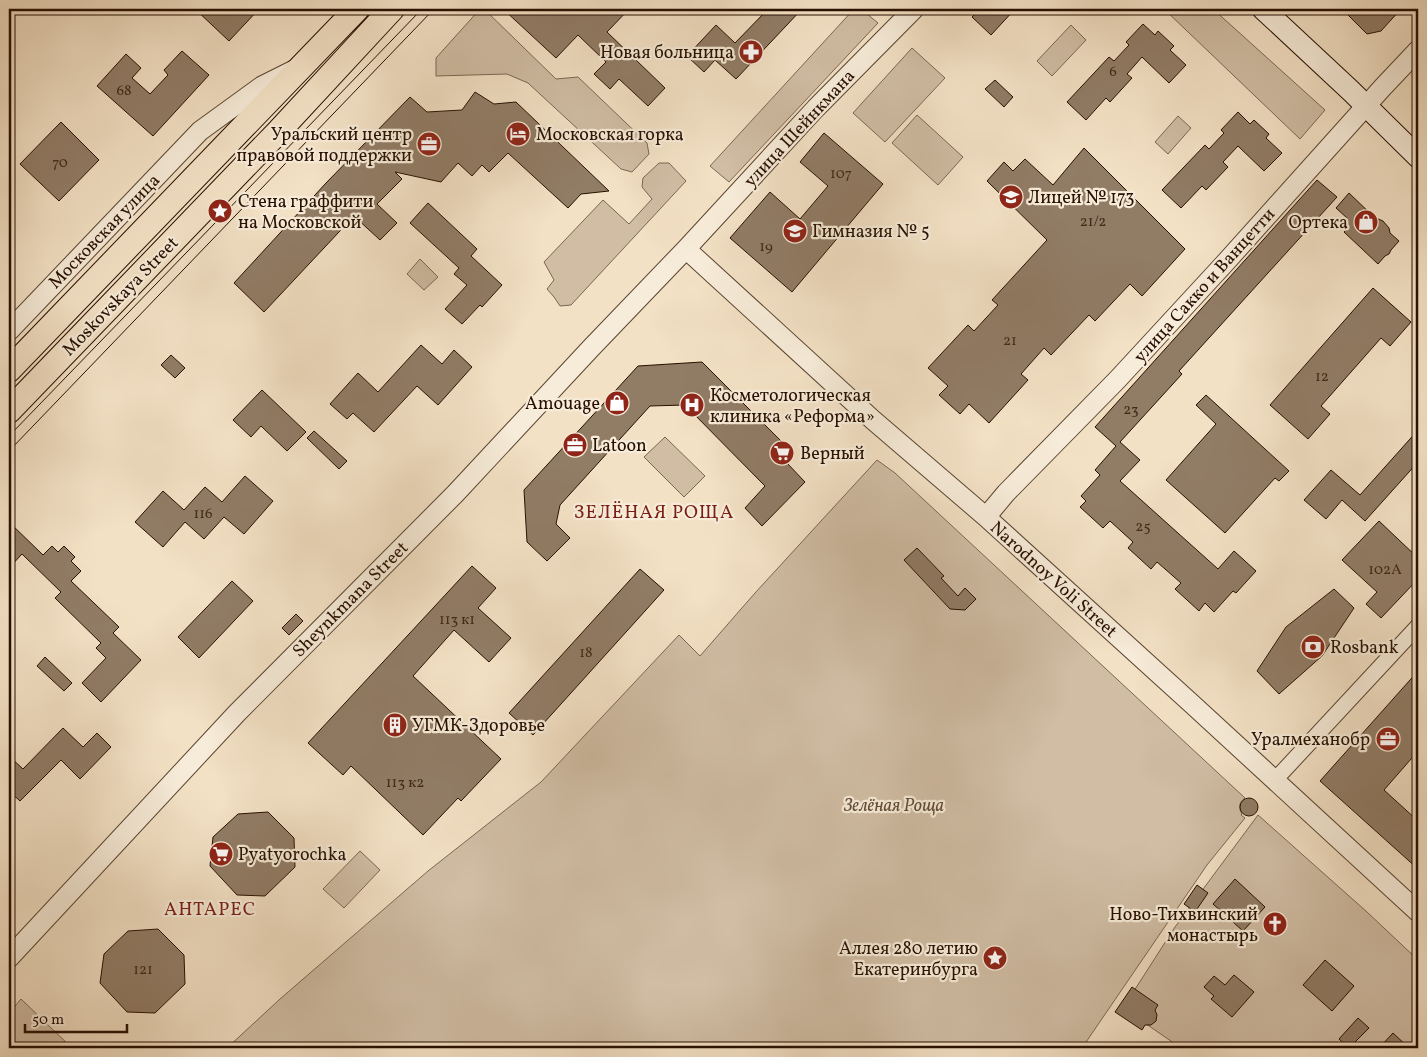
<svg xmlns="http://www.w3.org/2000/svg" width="1427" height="1057" font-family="Vollkorn,serif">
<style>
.green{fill:#d0bda4;stroke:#7c6652}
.building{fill:#917c66;stroke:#270f00}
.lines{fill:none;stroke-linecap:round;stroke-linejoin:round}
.minor-casing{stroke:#5a4431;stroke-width:17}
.tertiary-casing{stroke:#5a4431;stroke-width:21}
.secondary-casing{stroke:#270f00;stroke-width:23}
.primary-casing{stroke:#270f00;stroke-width:26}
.minor{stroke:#f7ecd9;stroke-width:15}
.tertiary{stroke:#f7ecd9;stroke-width:19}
.secondary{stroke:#f7ecd9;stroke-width:21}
.primary{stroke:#f3e1c5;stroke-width:24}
.tram{stroke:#270f00;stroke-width:1}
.labels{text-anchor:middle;stroke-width:4.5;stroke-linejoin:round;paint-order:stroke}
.number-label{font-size:15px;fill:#422a1a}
.poi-label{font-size:18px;fill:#270f00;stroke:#f7ecd9;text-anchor:start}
.street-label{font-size:18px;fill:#270f00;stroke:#f7ecd9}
.park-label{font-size:18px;font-style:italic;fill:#624c39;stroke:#f7ecd9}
.neighbourhood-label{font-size:19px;letter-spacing:1px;fill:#7a1f14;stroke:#f7ecd9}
</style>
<rect width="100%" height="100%" fill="#f3e1c5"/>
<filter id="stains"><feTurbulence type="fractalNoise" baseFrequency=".004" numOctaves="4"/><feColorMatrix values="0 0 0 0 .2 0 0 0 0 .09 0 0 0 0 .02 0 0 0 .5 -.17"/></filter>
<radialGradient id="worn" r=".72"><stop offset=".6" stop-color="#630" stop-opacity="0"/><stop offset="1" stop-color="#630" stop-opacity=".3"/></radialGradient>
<!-- green -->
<path class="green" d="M 480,9 L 484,9 L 556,79 L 578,77 L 647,143 L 649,154 L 632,172 L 621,169 L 528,83 L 507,74 L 436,76 L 436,58 Z
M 854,9 L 861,9 L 878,23 L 729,182 L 710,166 Z
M 1164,9 L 1213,9 L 1325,110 L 1300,139 Z
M 1071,25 L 1086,40 L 1052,76 L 1037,61 Z
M 912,48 L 945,78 L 885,142 L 853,113 Z
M 917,115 L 963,157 L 938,185 L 892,143 Z
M 1178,116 L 1191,128 L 1168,154 L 1155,142 Z
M 659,163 L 669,163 L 686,181 L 571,305 L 560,306 L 554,297 L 547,289 L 554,280 L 544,262 L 603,200 L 629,224 L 652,199 L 642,187 L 643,178 Z
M 420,259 L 438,277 L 424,290 L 407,274 Z
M 665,437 L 705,476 L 684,497 L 644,457 Z
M 877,460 L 895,473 L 1245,798 C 1239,802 1238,808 1242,814 L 1241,815 L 1245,818 L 1207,865 L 1082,1048 L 227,1048 L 280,999 L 428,871 L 541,782 L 679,635 L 700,656 L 755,593 Z
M 1258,815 L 1367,912 L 1418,960 L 1418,1048 L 1181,1048 L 1123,1008 L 1175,927 Z
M 360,851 L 380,870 L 344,908 L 323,889 Z
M 21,999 L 72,1048 L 9,1048 L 9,1013 Z"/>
<!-- building -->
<path class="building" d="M 195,9 L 259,9 L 229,41 Z
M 503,9 L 629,9 L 607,32 L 665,88 L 648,106 L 619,79 L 610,89 L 594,74 L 606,62 L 578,35 L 556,58 Z
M 768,9 L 802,9 L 736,79 L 715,60 L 704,72 L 687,56 L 716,25 L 735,43 Z
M 980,9 L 1015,9 L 991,35 L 972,17 Z
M 1342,9 L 1401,9 L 1381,31 L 1367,34 Z
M 1143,24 L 1155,35 L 1158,31 L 1174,46 L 1170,50 L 1186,65 L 1169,83 L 1142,57 L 1127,74 L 1132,78 L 1110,102 L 1106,98 L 1086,120 L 1067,102 L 1109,57 L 1114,61 L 1129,45 L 1126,42 Z
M 182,51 L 209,75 L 153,136 L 97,86 L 126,54 L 141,68 L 132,78 L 150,94 L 168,75 L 164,70 Z
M 995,80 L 1013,97 L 1004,107 L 985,89 Z
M 475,92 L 494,104 L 516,102 L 609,191 L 581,194 L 568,208 L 508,153 L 489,172 L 482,165 L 472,176 L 458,163 L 441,182 L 395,172 L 402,179 L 377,204 L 397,223 L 380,240 L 354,216 L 264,312 L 234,283 L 326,183 L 410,97 L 427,112 L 462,110 Z
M 1238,112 L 1250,124 L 1254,120 L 1269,134 L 1266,138 L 1282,153 L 1264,171 L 1238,146 L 1223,162 L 1228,167 L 1206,190 L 1202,186 L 1181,208 L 1162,190 L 1205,145 L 1209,149 L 1224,133 L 1221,130 Z
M 61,122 L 99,160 L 59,201 L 20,164 Z
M 824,133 L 883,184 L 792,292 L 730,238 L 770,192 L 800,219 L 828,186 L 800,162 Z
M 1084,148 L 1185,249 L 1142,296 L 1130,284 L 1095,321 L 1089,315 L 1051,355 L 1044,348 L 1021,374 L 1028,380 L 989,423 L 969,404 L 960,414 L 939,395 L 948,386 L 928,368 L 968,325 L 974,331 L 998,305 L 992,300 L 1047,240 L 987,181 L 1004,162 L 1013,171 L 1025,159 L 1053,185 Z
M 1317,180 L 1337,197 L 1179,371 L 1182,374 L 1120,442 L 1140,460 L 1120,481 L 1218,569 L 1234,551 L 1256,571 L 1236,593 L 1233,591 L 1214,612 L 1205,603 L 1199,611 L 1175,589 L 1181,583 L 1157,562 L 1151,569 L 1128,548 L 1133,542 L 1110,521 L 1103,528 L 1080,507 L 1086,501 L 1081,496 L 1100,475 L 1095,470 L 1116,446 L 1095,427 Z
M 1349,193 L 1374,217 L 1383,221 L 1389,228 L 1390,233 L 1399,241 L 1391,250 L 1389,254 L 1385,256 L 1378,264 L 1344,232 L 1347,229 L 1342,224 L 1347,218 L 1336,208 Z
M 428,203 L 477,249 L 471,256 L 502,285 L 482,307 L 480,305 L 462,324 L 445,309 L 467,285 L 454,274 L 459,268 L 410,223 Z
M 1373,288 L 1411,322 L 1390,346 L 1381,338 L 1321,406 L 1330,414 L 1308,439 L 1270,405 Z
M 421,345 L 442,364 L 454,350 L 472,367 L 438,405 L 417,386 L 374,432 L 353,413 L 347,419 L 330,404 L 358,373 L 378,392 Z
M 171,355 L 185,368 L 175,378 L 161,365 Z
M 702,362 L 794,454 L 786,462 L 805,482 L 762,526 L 745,508 L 765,486 L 685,405 L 650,406 L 560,505 L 556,524 L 570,538 L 547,561 L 527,542 L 524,490 L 638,366 Z
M 262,390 L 306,432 L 287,451 L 261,426 L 251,437 L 233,420 Z
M 1206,395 L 1289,471 L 1279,481 L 1275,478 L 1225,533 L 1166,480 L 1216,424 L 1196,405 Z
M 1418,430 L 1418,462 L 1365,521 L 1342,500 L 1326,519 L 1304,500 L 1331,470 L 1360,495 Z
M 314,431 L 347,461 L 339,469 L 307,438 Z
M 245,476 L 273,501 L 244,534 L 224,517 L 204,539 L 185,522 L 163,547 L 135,522 L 163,491 L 184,510 L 205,487 L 222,502 Z
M 1379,521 L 1418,558 L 1418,579 L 1381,618 L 1366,604 L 1377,592 L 1342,560 Z
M 9,522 L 43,555 L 52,546 L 58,552 L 64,546 L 75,557 L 71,561 L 81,571 L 71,581 L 119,627 L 113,633 L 141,660 L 101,702 L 82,683 L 106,658 L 96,648 L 101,643 L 55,598 L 61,592 L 22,554 L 9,568 Z
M 917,548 L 944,576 L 941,578 L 958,596 L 965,588 L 976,599 L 965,610 L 950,609 L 904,560 Z
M 472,566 L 496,588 L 478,608 L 511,638 L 489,662 L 454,630 L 413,676 L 501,759 L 461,801 L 458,798 L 423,835 L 351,766 L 343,775 L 308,743 Z
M 640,569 L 664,590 L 533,735 L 509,713 Z
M 232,581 L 253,601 L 199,658 L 178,637 Z
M 1334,589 L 1354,608 L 1322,656 L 1279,694 L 1257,671 L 1286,627 Z
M 296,614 L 303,621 L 289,635 L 282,628 Z
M 45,657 L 72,683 L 64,691 L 37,666 Z
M 1418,671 L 1418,751 L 1384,790 L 1418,821 L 1418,869 L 1320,781 Z
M 63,728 L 83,747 L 97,733 L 111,747 L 80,779 L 61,760 L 20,801 L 9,791 L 9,756 L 23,769 Z
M1240 807a9 9 0 1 1 18 0a9 9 0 1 1-18 0Z
M 268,812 L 294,838 L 295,867 L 265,896 L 237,895 L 210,866 L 213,837 L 238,814 Z
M 1235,879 L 1265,907 L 1243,931 L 1213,904 Z
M 1197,885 L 1208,893 L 1195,912 L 1184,904 Z
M 158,929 L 184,955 L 185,984 L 155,1013 L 127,1012 L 100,983 L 104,954 L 128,931 Z
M 1325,960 L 1354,986 L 1332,1011 L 1303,985 Z
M 1234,975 L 1254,992 L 1232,1017 L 1211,999 L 1214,996 L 1204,987 L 1214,976 L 1225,985 Z
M 1132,987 L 1158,1005 L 1155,1010 L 1157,1015 L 1156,1021 L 1151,1025 L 1145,1025 L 1142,1030 L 1115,1012 Z
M 1358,1018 L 1369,1028 L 1349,1048 L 1339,1039 Z
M 1393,1033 L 1409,1048 L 1379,1048 Z"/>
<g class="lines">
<defs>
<path id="minor" d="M 1274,781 L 1418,626"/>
<path id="tertiary" d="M 686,249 L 873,420 L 986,517 L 1192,704 L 1418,912
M 9,331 L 200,131 L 262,86 L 294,70
M 986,517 L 1006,493 L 1117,380 L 1225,263 L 1383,87 L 1418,50
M 9,958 L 237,713 L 455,494 L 591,348 L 686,249 L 816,108 L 914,9"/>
<path id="secondary" d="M 1263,9 L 1351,91 L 1418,157"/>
<path id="primary" d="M 9,370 L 357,9
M 9,411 L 278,132 L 392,9"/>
</defs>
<!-- minor casing -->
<use href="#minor" class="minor-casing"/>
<!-- tertiary casing -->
<use href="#tertiary" class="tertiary-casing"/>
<!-- secondary casing -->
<use href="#secondary" class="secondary-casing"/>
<!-- primary casing -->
<use href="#primary" class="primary-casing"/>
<!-- minor -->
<use href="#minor" class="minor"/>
<!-- tertiary -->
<use href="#tertiary" class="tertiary"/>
<!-- secondary -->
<use href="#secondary" class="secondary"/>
<!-- primary -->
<use href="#primary" class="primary"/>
<!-- tram -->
<path class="tram" d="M 9,436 L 422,9
M 9,451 L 434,9"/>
</g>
<!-- icons -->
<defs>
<symbol id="pharmacy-disc" viewBox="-11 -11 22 22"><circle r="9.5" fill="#8f2418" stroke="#f7ecd9"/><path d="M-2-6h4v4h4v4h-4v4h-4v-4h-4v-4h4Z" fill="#fff"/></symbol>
<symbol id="hotel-disc" viewBox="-11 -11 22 22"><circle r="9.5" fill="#8f2418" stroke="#f7ecd9"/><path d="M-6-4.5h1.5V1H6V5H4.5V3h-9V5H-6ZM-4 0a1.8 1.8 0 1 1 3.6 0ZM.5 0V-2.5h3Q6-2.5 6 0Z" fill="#fff"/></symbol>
<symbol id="office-disc" viewBox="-11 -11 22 22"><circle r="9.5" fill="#8f2418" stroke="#f7ecd9"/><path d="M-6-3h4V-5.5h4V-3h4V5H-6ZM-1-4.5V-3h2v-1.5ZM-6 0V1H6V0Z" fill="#fff"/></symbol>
<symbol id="school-disc" viewBox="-11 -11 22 22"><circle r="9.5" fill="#8f2418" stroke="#f7ecd9"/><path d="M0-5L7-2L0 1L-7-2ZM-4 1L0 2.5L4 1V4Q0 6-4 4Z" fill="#fff"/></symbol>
<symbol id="sight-disc" viewBox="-11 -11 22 22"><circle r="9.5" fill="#8f2418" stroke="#f7ecd9"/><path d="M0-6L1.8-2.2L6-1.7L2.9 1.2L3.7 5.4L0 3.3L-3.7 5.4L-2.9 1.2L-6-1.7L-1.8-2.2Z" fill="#fff"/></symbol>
<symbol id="shop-disc" viewBox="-11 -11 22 22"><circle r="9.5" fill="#8f2418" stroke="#f7ecd9"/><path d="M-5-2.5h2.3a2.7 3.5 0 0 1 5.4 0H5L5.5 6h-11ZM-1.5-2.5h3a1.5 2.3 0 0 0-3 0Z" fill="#fff"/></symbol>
<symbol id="hospital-disc" viewBox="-11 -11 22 22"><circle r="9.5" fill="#8f2418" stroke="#f7ecd9"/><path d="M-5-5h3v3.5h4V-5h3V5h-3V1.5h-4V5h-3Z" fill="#fff"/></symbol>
<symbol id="supermarket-disc" viewBox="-11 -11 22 22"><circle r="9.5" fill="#8f2418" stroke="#f7ecd9"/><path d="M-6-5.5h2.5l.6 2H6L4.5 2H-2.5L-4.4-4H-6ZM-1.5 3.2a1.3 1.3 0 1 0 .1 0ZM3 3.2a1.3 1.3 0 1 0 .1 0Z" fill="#fff"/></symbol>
<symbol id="bank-disc" viewBox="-11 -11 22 22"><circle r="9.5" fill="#8f2418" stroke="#f7ecd9"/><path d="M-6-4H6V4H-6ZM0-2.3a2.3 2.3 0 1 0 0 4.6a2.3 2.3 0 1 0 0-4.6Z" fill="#fff"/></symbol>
<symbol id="building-disc" viewBox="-11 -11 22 22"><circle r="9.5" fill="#8f2418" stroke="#f7ecd9"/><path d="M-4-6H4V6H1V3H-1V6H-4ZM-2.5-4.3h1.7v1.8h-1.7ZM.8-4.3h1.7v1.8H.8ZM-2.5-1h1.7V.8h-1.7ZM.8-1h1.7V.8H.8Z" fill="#fff"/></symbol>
<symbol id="church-disc" viewBox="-11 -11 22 22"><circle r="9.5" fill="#8f2418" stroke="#f7ecd9"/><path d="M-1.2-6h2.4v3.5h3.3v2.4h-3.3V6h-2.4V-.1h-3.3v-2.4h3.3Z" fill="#fff"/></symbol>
</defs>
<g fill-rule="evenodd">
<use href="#pharmacy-disc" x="737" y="38" width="28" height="28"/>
<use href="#hotel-disc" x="504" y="120" width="28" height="28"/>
<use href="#office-disc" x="415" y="130" width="28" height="28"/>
<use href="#school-disc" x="997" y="183" width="28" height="28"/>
<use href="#sight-disc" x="206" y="197" width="28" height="28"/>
<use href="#shop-disc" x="1352" y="208" width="28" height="28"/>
<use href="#school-disc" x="781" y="217" width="28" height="28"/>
<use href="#shop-disc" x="603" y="389" width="28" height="28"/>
<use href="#hospital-disc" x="678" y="391" width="28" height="28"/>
<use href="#office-disc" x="561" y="431" width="28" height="28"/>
<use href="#supermarket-disc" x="768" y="439" width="28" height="28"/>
<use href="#bank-disc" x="1299" y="633" width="28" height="28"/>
<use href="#building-disc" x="381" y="711" width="28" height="28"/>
<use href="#office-disc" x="1374" y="725" width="28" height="28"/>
<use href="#supermarket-disc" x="207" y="840" width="28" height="28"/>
<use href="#church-disc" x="1261" y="910" width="28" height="28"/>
<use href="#sight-disc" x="981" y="944" width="28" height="28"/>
</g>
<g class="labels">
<!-- number labels -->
<g class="number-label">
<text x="1113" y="76">6</text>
<text x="124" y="95">68</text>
<text x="60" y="167">70</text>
<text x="841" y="178">107</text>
<text x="1093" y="226">21/2</text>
<text x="766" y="251">19</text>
<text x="1010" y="345">21</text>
<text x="1322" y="381">12</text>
<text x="1131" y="414">23</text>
<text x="203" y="518">116</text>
<text x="1143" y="531">25</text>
<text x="1385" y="574">102А</text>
<text x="457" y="624">113 к1</text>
<text x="586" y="657">18</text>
<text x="405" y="787">113 к2</text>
<text x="143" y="974">121</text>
</g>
<!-- poi labels -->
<g class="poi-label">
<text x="734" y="58" text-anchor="end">Новая больница</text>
<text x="412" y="140" text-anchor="end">Уральский центр<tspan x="412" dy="21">правовой поддержки</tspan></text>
<text x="536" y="140">Московская горка</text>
<text x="1028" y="203">Лицей № 173</text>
<text x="238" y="207">Стена граффити<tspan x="238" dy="21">на Московской</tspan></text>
<text x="1348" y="228" text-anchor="end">Ортека</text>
<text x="812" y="237">Гимназия № 5</text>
<text x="710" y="401">Косметологическая<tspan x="710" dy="21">клиника «Реформа»</tspan></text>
<text x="600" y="409" text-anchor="end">Amouage</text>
<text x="592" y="451">Latoon</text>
<text x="800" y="459">Верный</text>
<text x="1330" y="653">Rosbank</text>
<text x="412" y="731">УГМК-Здоровье</text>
<text x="1370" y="745" text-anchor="end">Уралмеханобр</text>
<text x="238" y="860">Pyatyorochka</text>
<text x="1258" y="920" text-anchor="end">Ново-Тихвинский<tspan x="1258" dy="21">монастырь</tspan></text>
<text x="978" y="954" text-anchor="end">Аллея 280 летию<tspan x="978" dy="21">Екатеринбурга</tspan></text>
</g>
<!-- street labels -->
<g class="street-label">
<text transform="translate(799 128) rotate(-47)" y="6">улица Шейнкмана</text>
<text transform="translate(104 231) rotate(-46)" y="6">Московская улица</text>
<text transform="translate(1204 285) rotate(-48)" y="6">улица Сакко и Ванцетти</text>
<text transform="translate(120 296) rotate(-46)" y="6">Moskovskaya Street</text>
<text transform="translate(1054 579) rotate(42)" y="6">Narodnoy Voli Street</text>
<text transform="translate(350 599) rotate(-45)" y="6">Sheynkmana Street</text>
</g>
<!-- park labels -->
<g class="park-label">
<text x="894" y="811">Зелёная Роща</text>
</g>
<!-- neighbourhood labels -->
<g class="neighbourhood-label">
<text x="654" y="518">ЗЕЛЁНАЯ РОЩА</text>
<text x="210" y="915">АНТАРЕС</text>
</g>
</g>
<!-- margin -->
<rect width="1427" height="1057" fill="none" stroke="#f3e1c5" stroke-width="30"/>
<rect x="10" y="10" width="1407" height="1037" fill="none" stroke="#270f00" stroke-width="2.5"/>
<rect x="15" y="15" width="1397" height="1027" fill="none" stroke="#270f00"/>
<!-- scale -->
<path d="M25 1024v8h102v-8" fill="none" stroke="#270f00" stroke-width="2.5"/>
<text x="32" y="1024" font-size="15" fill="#270f00" stroke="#f7ecd9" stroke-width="4" paint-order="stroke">50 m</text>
<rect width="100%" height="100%" filter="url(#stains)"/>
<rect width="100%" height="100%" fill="url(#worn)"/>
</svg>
